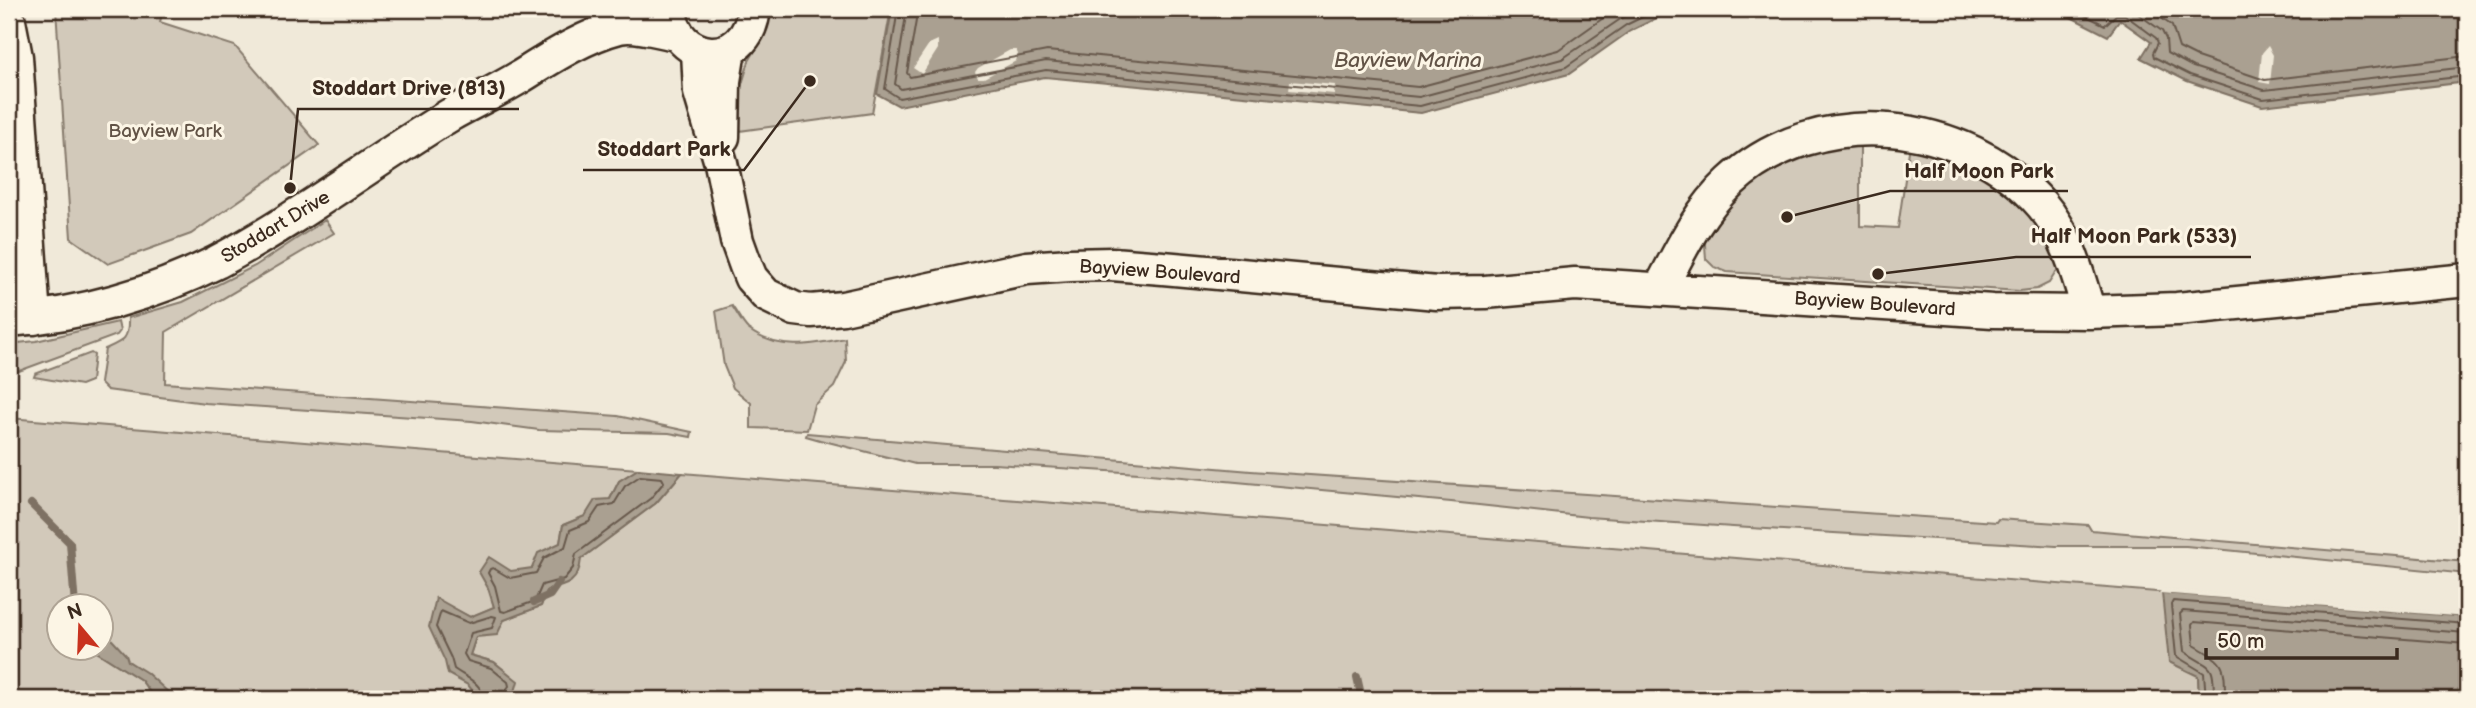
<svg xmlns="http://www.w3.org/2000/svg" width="2476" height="708" font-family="'Balsamiq Sans',sans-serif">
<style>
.green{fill:#d2c9ba;stroke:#867a6c;stroke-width:2}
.water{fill:#aaa091;stroke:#7e7163;stroke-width:2}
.pier{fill:#f0e9d9}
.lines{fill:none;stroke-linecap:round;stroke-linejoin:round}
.shore{stroke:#67594c;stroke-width:2}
.stream{stroke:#7e7163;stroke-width:8}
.minor-casing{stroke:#3b2a1e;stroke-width:37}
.minor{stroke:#fcf5e5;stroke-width:32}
.labels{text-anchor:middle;stroke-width:6;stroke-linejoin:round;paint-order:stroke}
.park-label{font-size:19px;fill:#615245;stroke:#fcf5e5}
.street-label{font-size:19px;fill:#3b2a1e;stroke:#fcf5e5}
.water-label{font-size:21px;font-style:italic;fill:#625346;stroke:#fcf5e5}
.leader{fill:none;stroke:#3b2a1e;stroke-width:2.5}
.callout-dot{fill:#3b2a1e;stroke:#fcf5e5;stroke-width:2.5}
.callout-label{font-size:21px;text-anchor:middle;font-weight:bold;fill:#3b2a1e;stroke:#fcf5e5;stroke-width:6;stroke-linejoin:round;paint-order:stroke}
</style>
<rect width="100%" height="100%" fill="#f0e9d9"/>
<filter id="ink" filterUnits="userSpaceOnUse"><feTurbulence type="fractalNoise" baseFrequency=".0143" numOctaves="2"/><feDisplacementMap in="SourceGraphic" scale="14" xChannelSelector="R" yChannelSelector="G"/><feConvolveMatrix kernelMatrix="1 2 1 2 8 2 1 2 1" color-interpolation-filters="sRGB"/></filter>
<g filter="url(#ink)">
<!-- green -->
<path class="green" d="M 56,9 L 163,9 L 160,22 L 235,46 L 319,145 L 191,234 L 108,264 L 71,238 Z
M 770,9 L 891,9 L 872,113 L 739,131 L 737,101 L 749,61 L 766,32 Z
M 1860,142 L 1860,226 L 1898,228 L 1910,144 L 1991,176 L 2038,219 L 2058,261 L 2058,269 L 2049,283 L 2037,289 L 2020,291 L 1727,272 L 1714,267 L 1706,259 L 1704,231 L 1753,180 L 1799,155 Z
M 325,220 L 334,233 L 166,332 L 165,383 L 618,416 L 692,432 L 691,437 L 669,433 L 539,430 L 472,421 L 205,403 L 107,390 L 100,383 L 105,349 C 123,341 129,340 128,318 L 183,302 L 255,266 Z
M 732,306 C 737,313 742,323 748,329 C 778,352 811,345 845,338 L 846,362 L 834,387 L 814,405 L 807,430 L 751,428 L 751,403 L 733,388 L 724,366 L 716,311 Z
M 118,322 L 120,331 L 117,335 L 19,371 L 9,373 L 9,344 L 36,341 Z
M 91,353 L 94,355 L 91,381 L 81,385 L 34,377 L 35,374 Z
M 9,418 L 638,469 L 619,481 L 610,499 L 585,516 L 563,525 L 560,543 L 533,568 L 489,588 L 494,607 L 470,617 L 436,599 L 468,684 L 477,696 L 475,699 L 183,699 L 183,692 L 169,694 L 128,661 L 102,629 L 102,606 L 87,606 L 71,600 L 64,606 L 60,606 L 60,648 L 92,649 L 141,680 L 155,699 L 9,699 Z
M 807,433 L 1251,471 L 1996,522 L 1998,519 L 2088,525 L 2091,530 L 2467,562 L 2467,574 L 2186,546 L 2056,546 L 1733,527 L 1588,517 L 1451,502 L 1139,473 L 994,464 L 915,464 L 820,440 L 806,436 Z
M 682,473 L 2467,617 L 2467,699 L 2198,676 L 2199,699 L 507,699 L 516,688 L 517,681 L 494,662 L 470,655 L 476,637 L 504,620 L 541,606 L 547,590 L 581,559 L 656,503 Z"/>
<!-- water -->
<path class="water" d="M 892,9 L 1675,9 L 1630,31 L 1569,74 L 1421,113 L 1045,77 L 899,106 L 877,94 Z
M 2055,9 L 2467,9 L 2467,82 L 2262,106 L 2187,81 L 2141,58 L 2151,42 L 2120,20 L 2108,36 Z
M 638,469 L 682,473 L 656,503 L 581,559 C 579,582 567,586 547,590 L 541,606 L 504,620 L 497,635 L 476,637 L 470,655 L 494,662 L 518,681 L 516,688 L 507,699 L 475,699 L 477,696 L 468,685 L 448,674 L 445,661 L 429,627 L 436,598 L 470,617 L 494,607 L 488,588 L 479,572 L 489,557 L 511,571 L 532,568 L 538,553 L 560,543 L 563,525 L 585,516 L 595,500 L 610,499 L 619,481 Z
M 2162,593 L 2467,617 L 2467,699 L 2199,699 L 2198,676 L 2169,662 Z
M 102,629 L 126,655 L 128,661 L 147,673 L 169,693 L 183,692 L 183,699 L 155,699 L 141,680 L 92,649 L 102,648 Z"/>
<!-- pier -->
<path class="pier" d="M 938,40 L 938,49 L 922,74 L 913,68 L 929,44 Z
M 2268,46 L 2273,55 L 2270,84 L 2259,82 L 2262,53 Z
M 1010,50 L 1016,50 L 1018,54 L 1016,61 L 984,78 L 978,78 L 975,72 L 978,68 Z
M 1290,81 L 1335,85 L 1334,94 L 1289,90 Z
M 2163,589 L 2467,614 L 2467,617 L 2159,593 Z"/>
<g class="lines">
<!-- shore -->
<path class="shore" d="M 898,9 L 885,89 L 899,98 L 1046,70 L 1420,106 L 1566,67 L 1626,25 L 1659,9
M 907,9 L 895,84 L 901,89 L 1046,61 L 1419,97 L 1562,59 L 1622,18 L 1639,9
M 918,9 L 907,73 L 910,77 L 1047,51 L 1418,87 L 1558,50 L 1616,9
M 2072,9 L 2105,25 L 2116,15 L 2125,15 L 2156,38 L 2158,43 L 2153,53 L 2154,57 L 2190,75 L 2263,99 L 2467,76
M 2131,9 L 2162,31 L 2166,39 L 2167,53 L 2193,67 L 2264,90 L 2467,67
M 2149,9 L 2172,26 L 2179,48 L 2197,57 L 2265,80 L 2467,56
M 640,476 L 662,478 L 664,482 L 651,498 L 576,554 L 573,568 L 564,579 L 542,585 L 535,601 L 505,612 L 501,611 L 495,586 L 488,573 L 490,569 L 493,568 L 510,578 L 536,573 L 544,558 L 565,547 L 570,530 L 589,522 L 599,507 L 614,504 L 625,486 Z
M 483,699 C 483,683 465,677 454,669 L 451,658 L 436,627 L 441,611 L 469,623 L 492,616 L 496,617 L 492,628 L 471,633 L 464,654 L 468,661 L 491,668 L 508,682 L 509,686 L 503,694 L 502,699
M 2206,699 L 2204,673 L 2176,656 L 2171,605 L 2173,601 L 2467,624
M 2214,699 C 2214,659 2211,671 2184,651 L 2180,614 L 2183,611 L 2467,633
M 2225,699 C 2225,663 2225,663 2194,645 L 2192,625 L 2194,622 L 2467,644"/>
<!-- stream -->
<path class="stream" d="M 31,504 L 70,543 L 75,606
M 534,602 L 550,595 L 559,582
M 1357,677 L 1362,699
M 1937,694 L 1940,699"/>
<defs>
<path id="minor" d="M 670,9 C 673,63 747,72 754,9
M 9,21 L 16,57 L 34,318
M 698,51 L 700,92 L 721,163 L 737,241 L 746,266 L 751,278 L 766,295 L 795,309 L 811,311 L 843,308 L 1027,268 L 1070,265 L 1112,264 L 1163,268 L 1437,293 L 1485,292 L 1575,284 L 1993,311 L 2089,312 L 2177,309 L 2467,280
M 723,137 L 724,81 L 729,50
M 1660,289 C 1680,251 1698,212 1730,182 C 1818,101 1966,117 2042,205 C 2068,235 2078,275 2089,312
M 9,320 C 80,315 153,294 217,262 C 298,219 371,163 450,115 C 473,102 497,91 520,77 C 549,59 584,36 619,27 C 635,23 659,31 676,34"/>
</defs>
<!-- minor casing -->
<use href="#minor" class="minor-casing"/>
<!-- minor -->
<use href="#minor" class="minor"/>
</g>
</g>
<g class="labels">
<!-- park labels -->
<g class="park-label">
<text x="165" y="137">Bayview Park</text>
</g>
<!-- street labels -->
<g class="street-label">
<text transform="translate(275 226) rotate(-31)" y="7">Stoddart Drive</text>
<text transform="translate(1160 271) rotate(4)" y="7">Bayview Boulevard</text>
<text transform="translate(1875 303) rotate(4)" y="7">Bayview Boulevard</text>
</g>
<!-- water labels -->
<g class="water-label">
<text x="1408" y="67">Bayview Marina</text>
</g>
</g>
<!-- callouts -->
<path class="leader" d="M290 188L298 109H519M810 81L744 170H583M1787 217L1890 191H2068M1878 274L2016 257H2251"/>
<g class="callout-dot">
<circle cx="290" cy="188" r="7"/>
<circle cx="810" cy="81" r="7"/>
<circle cx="1787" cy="217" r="7"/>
<circle cx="1878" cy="274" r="7"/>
</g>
<g class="callout-label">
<text x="409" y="95">Stoddart Drive (813)</text>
<text x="664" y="156">Stoddart Park</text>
<text x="1979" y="178">Half Moon Park</text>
<text x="2134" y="243">Half Moon Park (533)</text>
</g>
<!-- margin -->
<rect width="2476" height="708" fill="none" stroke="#fcf5e5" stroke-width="35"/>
<rect x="18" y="18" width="2441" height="673" fill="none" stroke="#3b2a1e" stroke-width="2.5" filter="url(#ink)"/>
<!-- north arrow -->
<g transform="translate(80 627) rotate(341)"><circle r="33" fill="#fcf5e5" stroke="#afa495" stroke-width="2"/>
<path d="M0-5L12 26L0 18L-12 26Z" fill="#c8321e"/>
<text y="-10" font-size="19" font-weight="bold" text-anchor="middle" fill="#3b2a1e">N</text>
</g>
<!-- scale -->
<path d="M2206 648v10h191v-10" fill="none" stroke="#3b2a1e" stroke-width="3.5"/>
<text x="2217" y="648" font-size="21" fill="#3b2a1e" stroke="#fcf5e5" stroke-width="5" paint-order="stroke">50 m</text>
</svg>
